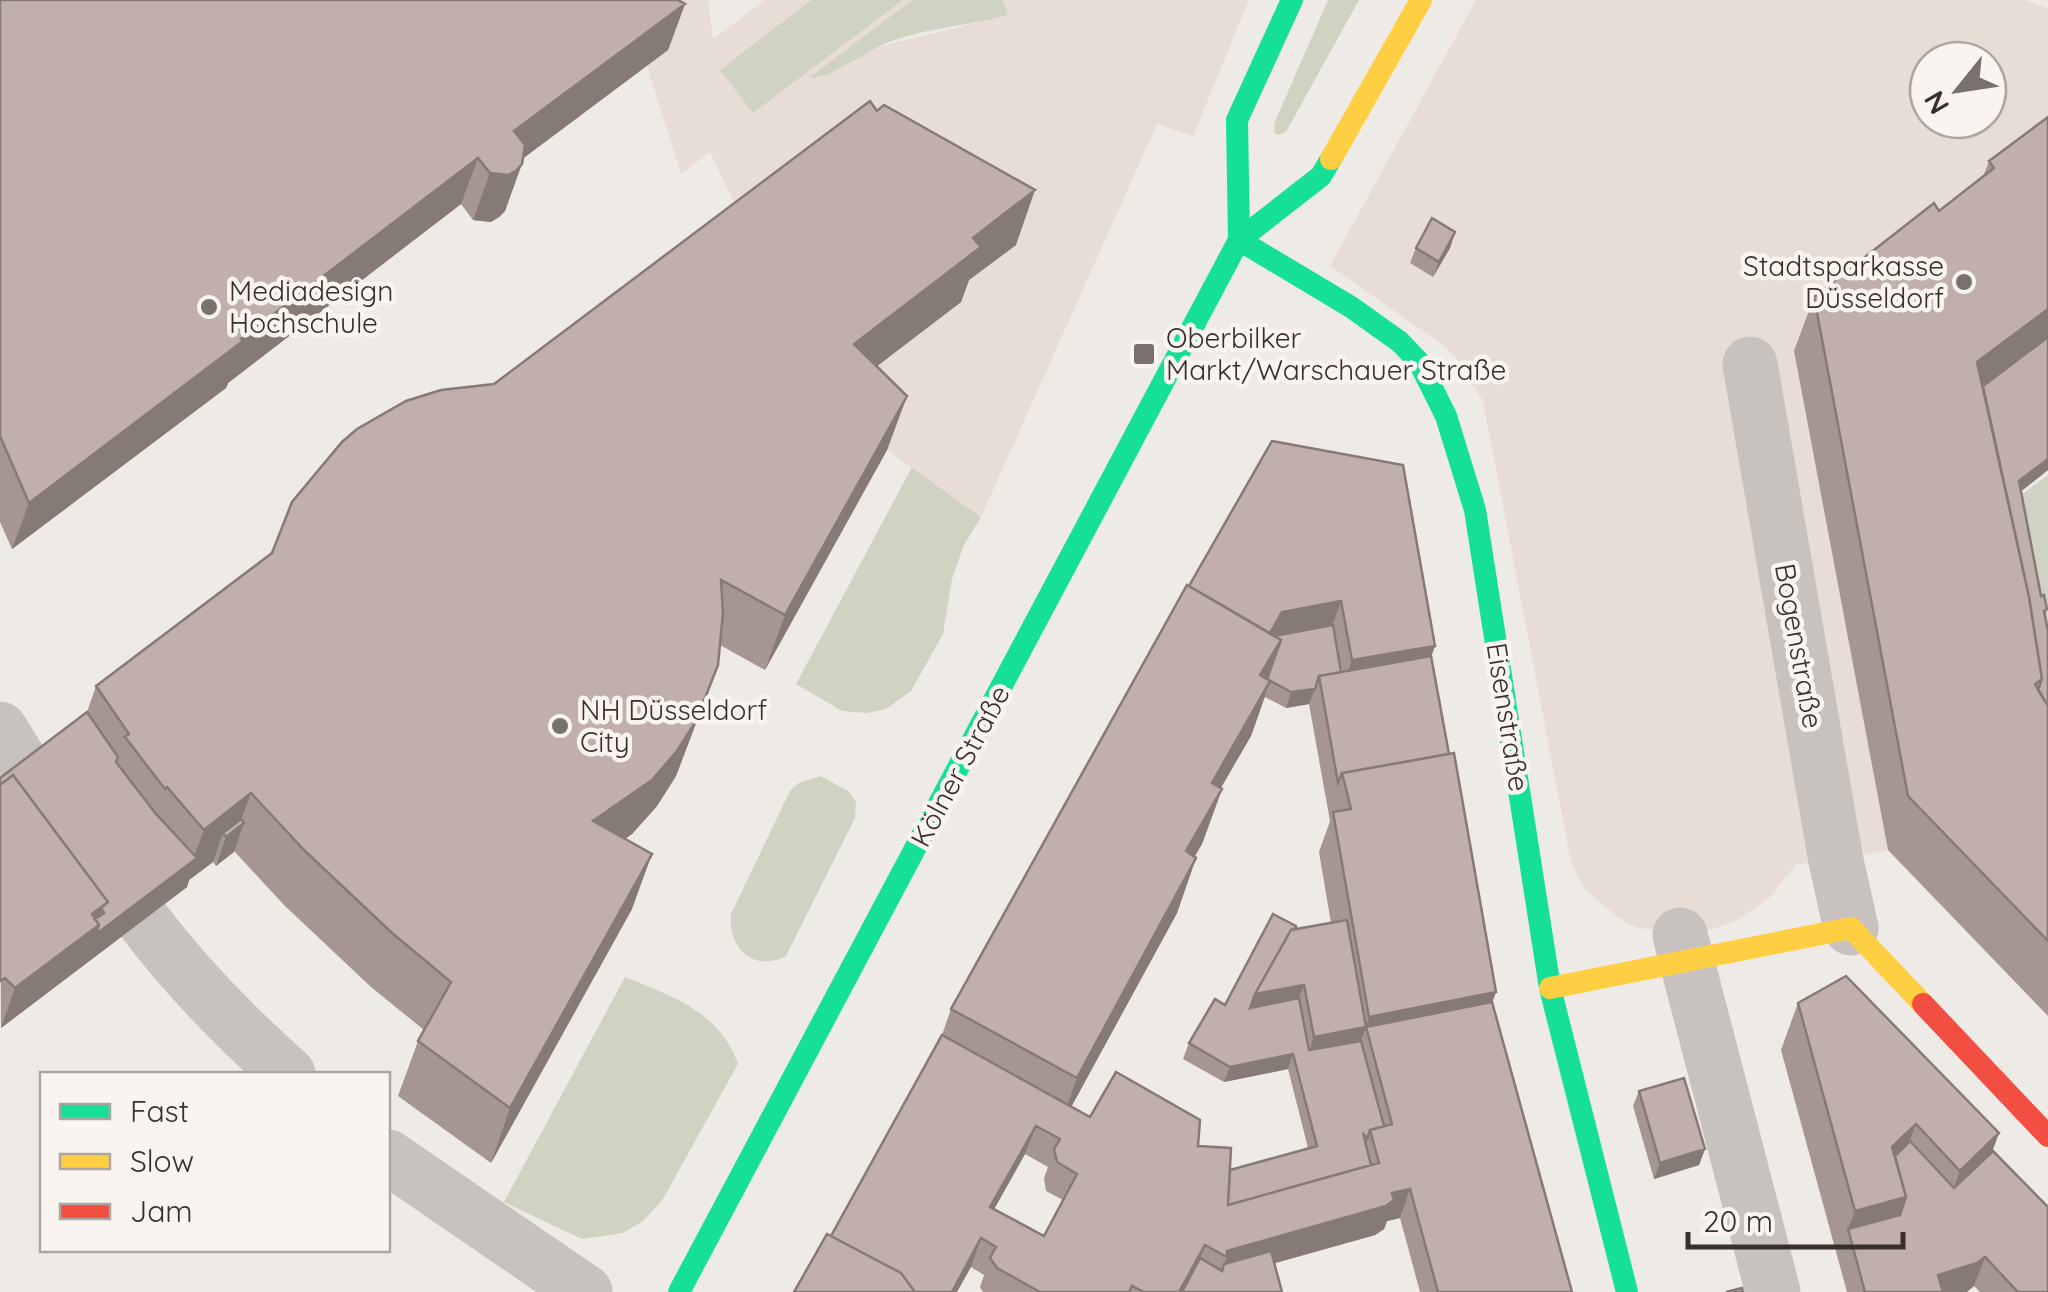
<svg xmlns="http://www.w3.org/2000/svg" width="2048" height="1292" font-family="Quicksand,sans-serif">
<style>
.green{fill:#d0d3c2}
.plaza{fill:#e7ddd4;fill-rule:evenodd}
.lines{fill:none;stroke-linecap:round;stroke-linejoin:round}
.street{stroke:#c8c2be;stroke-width:55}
.fast{stroke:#16e098;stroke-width:22}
.slow{stroke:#ffcf43;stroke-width:22}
.jam{stroke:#f24e42;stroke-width:22}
.wall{fill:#a59692;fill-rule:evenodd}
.shaded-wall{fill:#867a77}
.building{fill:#c0afaa;stroke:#867a77;stroke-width:2.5;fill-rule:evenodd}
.poi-dot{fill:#78716d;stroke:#f9f4ef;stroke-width:4}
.labels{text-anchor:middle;stroke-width:9;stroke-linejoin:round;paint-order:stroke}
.poi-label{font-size:28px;fill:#39302c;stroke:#f9f4ef;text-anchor:start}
.street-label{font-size:28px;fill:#39302c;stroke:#f9f4ef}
</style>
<rect width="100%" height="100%" fill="#eeeae6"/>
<!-- green -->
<path class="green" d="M 811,0 L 903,0 L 753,114 L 719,70 Z
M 912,0 L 1003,0 L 1009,15 C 969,26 913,29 878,47 C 855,60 834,79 807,78 Z
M 1328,0 L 1359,0 L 1286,132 L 1279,135 L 1275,133 L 1274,124 Z
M 912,467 L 981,517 L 964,545 L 952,579 L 943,634 L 911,691 L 886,709 L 867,713 L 842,711 L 796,684 Z
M 2048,475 L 2048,661 L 2017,498 Z
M 821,776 L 848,791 L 856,802 L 855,818 L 786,956 C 752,973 728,947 731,914 L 790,791 L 799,783 Z
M 625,977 C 672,996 720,1012 738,1064 L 663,1199 L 643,1221 L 623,1233 L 582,1239 L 504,1202 Z"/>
<!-- plaza -->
<path class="plaza" d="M 635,0 L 708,0 L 713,39 L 765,0 L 811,0 L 720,70 L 753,113 L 903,0 L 912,0 L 809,78 L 821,78 L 881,46 L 1008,15 L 1003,0 L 1249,0 L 1193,136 L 1157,124 L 981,517 L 887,450 L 859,379 L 960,302 L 953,292 L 1015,245 L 748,232 L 710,152 L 681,174 L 647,66 L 667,50 Z
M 1476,0 L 2024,0 L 2048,8 L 2048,155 L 1794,351 L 1888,850 L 1836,861 L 1796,864 L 1770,897 L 1738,920 L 1710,930 L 1680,935 L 1635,927 L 1616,916 L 1584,888 L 1571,862 L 1483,401 L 1456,358 L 1443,345 L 1330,266 ZM 1928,60 L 1988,60 L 1988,120 L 1928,120 Z"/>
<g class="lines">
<!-- street -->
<path class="street" d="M 1750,364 L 1836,861 L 1851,928
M 0,729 L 29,776
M 143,920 C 186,977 235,1027 288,1074
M 1680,935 L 1773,1292
M 388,1157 L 585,1292"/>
<!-- fast -->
<path class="fast" d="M 1239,240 L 1351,307 L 1400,342 L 1419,362 L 1446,416 L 1475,510 L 1550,988 L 1627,1292
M 1239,240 L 1237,120 L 1292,0
M 679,1292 L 1239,240 L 1321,176 L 1331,159"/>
<!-- slow -->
<path class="slow" d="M 1331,159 L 1421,0
M 1550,988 L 1851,928 L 1923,1004"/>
<!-- jam -->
<path class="jam" d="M 1923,1004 L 2048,1136"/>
</g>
<!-- wall -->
<path class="wall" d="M 0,0 L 685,4 L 668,50 L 523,158 L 505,211 L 499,217 L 491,222 L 473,220 L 461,204 L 228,383 L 226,388 L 12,549 L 0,522 Z
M 877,111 L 1016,245 L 969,280 L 961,302 L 877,366 L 907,396 L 887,450 L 765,670 L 720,645 L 718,665 L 676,776 L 657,806 L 632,834 L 625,839 L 632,909 L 491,1163 L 398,1096 L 418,1041 L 424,1030 L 371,987 L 285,906 L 234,851 L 216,866 L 213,862 L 189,880 L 187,887 L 1,1028 L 0,778 L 87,712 L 96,686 L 494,384 Z
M 2048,117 L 2048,470 L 2021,491 L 2041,596 L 2047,609 L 2045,615 L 2048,631 L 2048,1016 L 1888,850 L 1794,351 L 1814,297 L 1939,211 L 1983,177 L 1989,161 Z
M 1455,232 L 1450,248 L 1433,277 L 1410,263 L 1416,248 Z
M 1403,465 L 1435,646 L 1431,656 L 1449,754 L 1496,992 L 1492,1002 L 1572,1292 L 1420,1292 L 1400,1218 L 1387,1221 L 1384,1229 L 1375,1235 L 1275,1263 L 1282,1292 L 983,1292 L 980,1287 L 984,1275 L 971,1267 L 831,1236 L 942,1035 L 951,1009 L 1189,586 ZM 1265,697 L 1286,708 L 1309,704 L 1330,821 L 1319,852 L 1331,923 L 1294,929 L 1189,1043 L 1183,1059 L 1224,1082 L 1288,1069 L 1308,1148 L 1230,1170 L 1198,1146 L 1090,1117 L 1071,1107 L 1177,913 L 1196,858 L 1194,857 L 1202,844 L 1222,789 L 1220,788 L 1251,736 ZM 1025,1154 L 1048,1167 L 1044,1178 L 1046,1191 L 1063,1200 L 1044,1236 L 994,1209 Z
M 1798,1003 L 1993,1151 L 2048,1292 L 1980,1292 L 1974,1286 L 1966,1292 L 1847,1292 L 1781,1050 Z
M 1639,1091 L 1705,1149 L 1699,1165 L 1654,1179 L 1633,1106 Z"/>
<!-- shaded-wall -->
<path class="shaded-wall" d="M 685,4 L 668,50 L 501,175 L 522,164 L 505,211 L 499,217 L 491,222 L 473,220 L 490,173 L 514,131 Z
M 478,158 L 461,204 L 228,383 L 226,388 L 12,549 L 29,503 Z
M 1035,190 L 1016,245 L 969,280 L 961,302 L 834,399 L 854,344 L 973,238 Z
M 1455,232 L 1450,248 L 1433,277 L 1439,262 Z
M 2048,309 L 2048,348 L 1965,411 L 1977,362 Z
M 907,396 L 887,450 L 765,670 L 785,615 Z
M 2048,459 L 2048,470 L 2014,497 L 2019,481 Z
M 1341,601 L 1327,640 L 1277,649 L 1261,694 L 1240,730 L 1261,647 L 1282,612 Z
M 1435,646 L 1421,685 L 1338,700 L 1352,660 Z
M 718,665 L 676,776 L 657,806 L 632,834 L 573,876 L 593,821 Z
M 1270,681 L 1251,736 L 1192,838 L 1212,783 Z
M 1315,689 L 1309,704 L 1286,708 L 1291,692 Z
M 1222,789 L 1202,844 L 1166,906 L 1186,851 Z
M 251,793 L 238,828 L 244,823 L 234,852 L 216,866 L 226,837 L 223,833 L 213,862 L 189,880 L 187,887 L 1,1028 L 15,988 L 92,914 L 108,902 L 192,862 L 204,830 Z
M 652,854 L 632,909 L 491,1163 L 510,1108 Z
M 1196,858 L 1177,913 L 1057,1133 L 1077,1078 Z
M 1304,985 L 1293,1014 L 1245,1023 L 1255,994 Z
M 1496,992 L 1482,1031 L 1366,1027 L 1369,1017 Z
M 1366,1027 L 1355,1056 L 1304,1066 L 1314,1037 Z
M 1293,1054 L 1288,1069 L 1224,1082 L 1230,1067 Z
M 1916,1124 L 1899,1170 L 1892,1147 Z
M 1036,1126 L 1025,1154 L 979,1236 L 990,1207 Z
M 1999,1133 L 1982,1180 L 1943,1217 L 1960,1171 Z
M 1705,1149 L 1699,1165 L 1654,1179 L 1660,1163 Z
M 1410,1189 L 1400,1218 L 1387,1221 L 1384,1229 L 1375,1235 L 1219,1279 L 1227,1257 L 1227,1251 L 1392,1193 Z
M 1906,1197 L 1889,1244 L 1848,1229 L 1855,1211 Z
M 981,1238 L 971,1267 L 957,1292 L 952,1292 Z
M 1205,1245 L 1195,1274 L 1184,1292 L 1179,1292 Z
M 1985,1257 L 1974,1286 L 1967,1292 L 1932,1292 L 1938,1275 Z"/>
<!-- building -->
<path class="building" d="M 0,0 L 678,0 L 685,4 L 514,131 L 525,145 L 522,164 L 516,171 L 508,175 L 490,173 L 478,158 L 241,339 L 243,341 L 29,503 L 0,436 Z
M 870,101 L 877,111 L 884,105 L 1035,190 L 973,238 L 981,247 L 854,344 L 907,396 L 785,615 L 721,580 L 723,613 L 718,665 L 696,721 L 677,751 L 652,780 L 593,821 L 652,854 L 510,1108 L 418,1041 L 451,982 L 391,932 L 305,851 L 251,793 L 204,830 L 167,787 L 165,789 L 125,737 L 129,734 L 96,686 L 272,553 L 292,502 L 342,442 L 357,429 L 406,401 L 441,390 L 494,384 Z
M 2048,117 L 2048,309 L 1977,362 L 2029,597 L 2042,679 L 2035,684 L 2048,706 L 2048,941 L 1908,796 L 1814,297 L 1934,203 L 1939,211 L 1994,168 L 1989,161 Z
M 1432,218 L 1455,232 L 1439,262 L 1416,248 Z
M 2048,337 L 2048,459 L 2019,481 L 2041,596 L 2044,595 L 2047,609 L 2044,611 L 2048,631 L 2048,706 L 2038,690 L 2042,679 L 2029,597 L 1983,386 Z
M 1272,441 L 1403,465 L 1435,646 L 1352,660 L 1341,601 L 1282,612 L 1270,633 L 1189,586 Z
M 1187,585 L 1281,640 L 1260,675 L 1270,681 L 1212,783 L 1222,789 L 1186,851 L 1196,858 L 1077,1078 L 951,1009 Z
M 1333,625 L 1341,672 L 1319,676 L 1315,689 L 1291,692 L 1267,679 L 1281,640 L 1274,636 Z
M 1431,656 L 1449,754 L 1342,773 L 1338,783 L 1319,676 Z
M 87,712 L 118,757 L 116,762 L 156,814 L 197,858 L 95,935 L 99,925 L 95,919 L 104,913 L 101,908 L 108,902 L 13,775 L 0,785 L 0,778 Z
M 1454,753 L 1496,992 L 1369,1017 L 1333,812 L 1351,809 L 1342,773 Z
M 13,775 L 108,902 L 92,914 L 99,925 L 15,988 L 5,978 L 0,981 L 0,785 Z
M 241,819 L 244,823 L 226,837 L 223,833 Z
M 1273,914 L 1296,926 L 1294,930 L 1291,930 L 1255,994 L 1250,1008 L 1299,998 L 1309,1050 L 1361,1041 L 1384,1126 L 1370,1130 L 1367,1139 L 1363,1133 L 1371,1165 L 1228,1205 L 1230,1170 L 1317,1146 L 1293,1054 L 1230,1067 L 1189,1043 L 1215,999 L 1225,1005 Z
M 1347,920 L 1366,1027 L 1314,1037 L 1304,985 L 1255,994 L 1291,930 Z
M 1846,976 L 1999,1133 L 1960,1171 L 1916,1124 L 1892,1147 L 1906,1197 L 1855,1211 L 1798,1003 Z
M 1492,1002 L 1572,1292 L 1438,1292 L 1410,1189 L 1392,1193 L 1394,1200 L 1386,1206 L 1227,1251 L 1227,1257 L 1205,1245 L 1179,1292 L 1144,1292 L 1132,1286 L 1129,1292 L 1040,1292 L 997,1268 L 990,1258 L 996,1247 L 981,1238 L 952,1292 L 915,1292 L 901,1273 L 831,1236 L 942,1035 L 1090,1117 L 1116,1072 L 1200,1120 L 1198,1146 L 1231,1148 L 1228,1205 L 1379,1163 L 1370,1130 L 1392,1124 L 1366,1027 ZM 1036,1126 L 1060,1139 L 1054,1149 L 1057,1162 L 1077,1174 L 1044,1236 L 990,1207 Z
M 1684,1078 L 1705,1149 L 1660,1163 L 1639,1091 Z
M 1910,1141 L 1954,1188 L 1993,1151 L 2048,1207 L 2048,1292 L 2018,1292 L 1985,1257 L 1977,1263 L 1938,1275 L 1943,1292 L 1865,1292 L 1848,1229 L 1900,1215 L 1906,1197 L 1895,1156 Z
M 827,1234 L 901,1273 L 915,1292 L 794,1292 Z
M 1271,1251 L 1282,1292 L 1182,1292 L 1200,1258 L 1222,1271 L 1224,1264 Z
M 1742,1288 L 1743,1292 L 1726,1292 Z"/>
<!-- markers -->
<g class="poi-dot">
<circle cx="1964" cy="282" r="10"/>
<circle cx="209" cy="307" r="10"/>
<rect x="1132" y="342" width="24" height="24" rx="5"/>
<circle cx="560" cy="726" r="10"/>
</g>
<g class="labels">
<!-- poi labels -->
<g class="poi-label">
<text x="1944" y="276" text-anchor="end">Stadtsparkasse<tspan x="1944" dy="32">Düsseldorf</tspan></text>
<text x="229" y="301">Mediadesign<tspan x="229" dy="32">Hochschule</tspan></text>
<text x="1166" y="348">Oberbilker<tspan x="1166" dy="32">Markt/Warschauer Straße</tspan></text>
<text x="580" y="720">NH Düsseldorf<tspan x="580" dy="32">City</tspan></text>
</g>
<!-- street labels -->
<g class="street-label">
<text transform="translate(1799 646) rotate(80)" y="10">Bogenstraße</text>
<text transform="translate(1508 717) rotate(81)" y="10">Eisenstraße</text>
<text transform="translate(960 766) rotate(-62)" y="10">Kölner Straße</text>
</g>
</g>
<!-- legend -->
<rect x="40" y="1072" width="350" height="180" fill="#f9f4ef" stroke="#aca6a1" stroke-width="2.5"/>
<rect x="60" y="1104" width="50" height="15" fill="#16e098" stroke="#aca6a1" stroke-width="2.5"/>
<text x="130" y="1122" font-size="30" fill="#39302c">Fast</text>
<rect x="60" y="1154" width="50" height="15" fill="#ffcf43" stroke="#aca6a1" stroke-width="2.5"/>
<text x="130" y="1172" font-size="30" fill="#39302c">Slow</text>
<rect x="60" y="1204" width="50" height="15" fill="#f24e42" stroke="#aca6a1" stroke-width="2.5"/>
<text x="130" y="1222" font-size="30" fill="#39302c">Jam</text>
<!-- north arrow -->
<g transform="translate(1958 90) rotate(240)"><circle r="48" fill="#f9f4ef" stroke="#aca6a1" stroke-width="2.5"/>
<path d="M0-8L18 38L0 25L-18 38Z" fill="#78716d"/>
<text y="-15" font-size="28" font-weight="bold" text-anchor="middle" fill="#39302c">N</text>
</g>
<!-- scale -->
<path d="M1688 1232v15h215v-15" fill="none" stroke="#39302c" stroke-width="5"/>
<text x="1703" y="1232" font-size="30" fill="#39302c" stroke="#f9f4ef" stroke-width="8" paint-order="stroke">20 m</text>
</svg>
